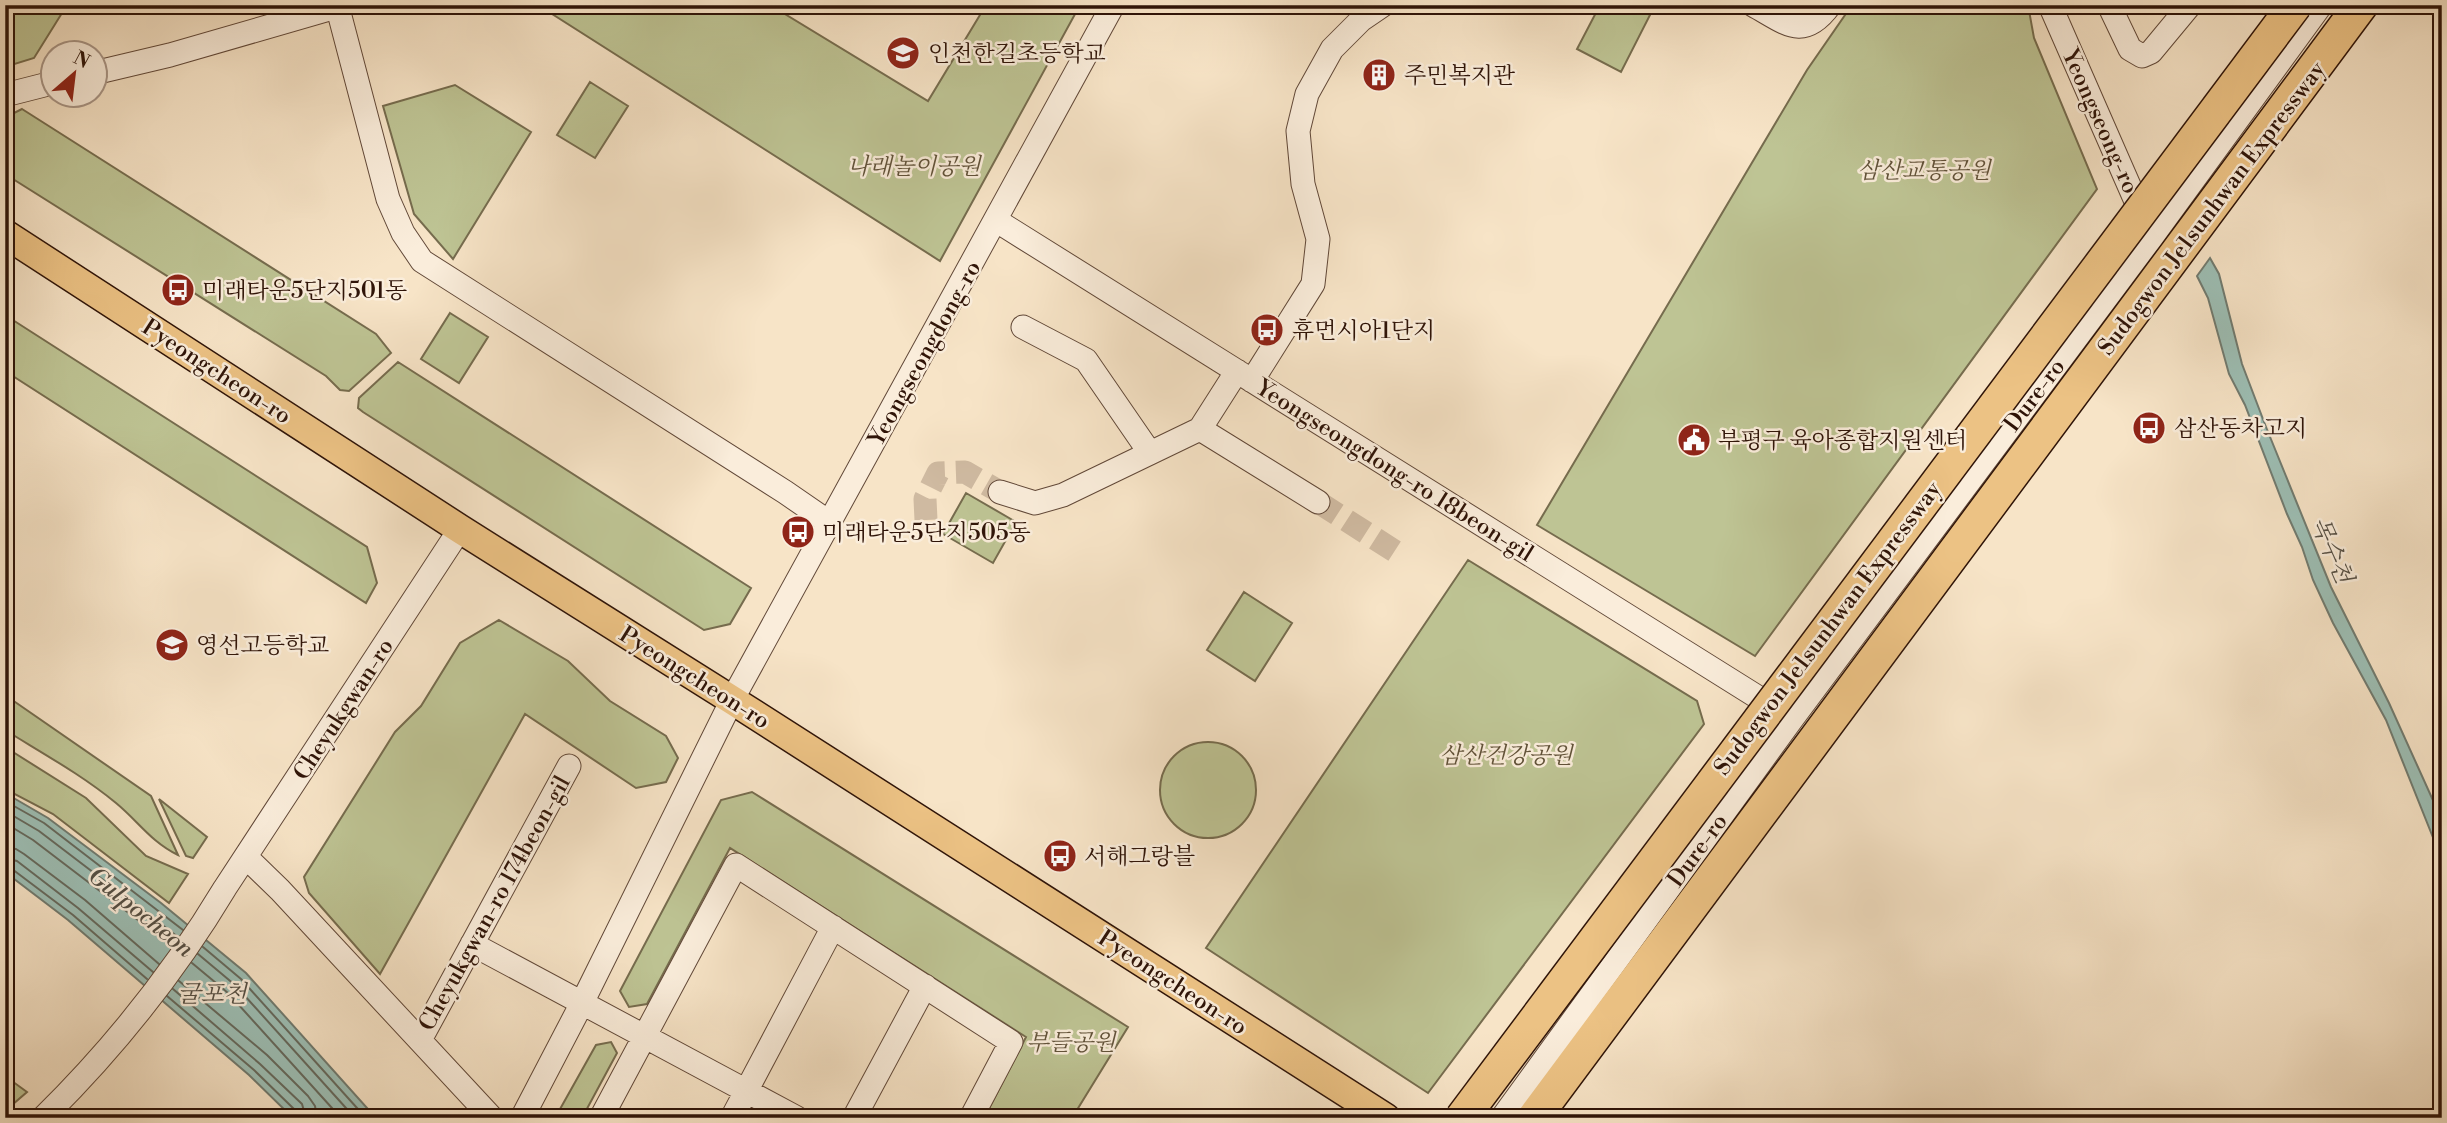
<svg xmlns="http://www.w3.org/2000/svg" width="2447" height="1123" font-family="'Libre Bodoni','Noto Serif KR',serif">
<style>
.green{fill:#bec494;stroke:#766c4e;stroke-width:2}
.water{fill:#9dbfb5;stroke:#717b70;stroke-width:2}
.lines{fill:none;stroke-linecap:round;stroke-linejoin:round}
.shore{stroke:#666a5e;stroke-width:2}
.minor-tunnel{stroke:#cfbaa1;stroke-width:23;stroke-dasharray:23 11;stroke-linecap:butt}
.minor-casing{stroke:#614838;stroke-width:25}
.major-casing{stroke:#2f1408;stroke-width:31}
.highway-casing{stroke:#2f1408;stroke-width:36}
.minor{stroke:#faeddb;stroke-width:23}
.major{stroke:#ecc284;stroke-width:28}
.highway{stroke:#ecc284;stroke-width:33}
.highway-bridge-casing{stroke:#2f1408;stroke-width:36;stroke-linecap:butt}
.highway-bridge{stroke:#ecc284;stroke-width:33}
.labels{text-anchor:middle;stroke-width:5;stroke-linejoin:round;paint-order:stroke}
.poi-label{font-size:23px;fill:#2f1408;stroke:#faeddb;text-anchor:start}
.street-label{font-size:23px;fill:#2f1408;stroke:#faeddb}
.park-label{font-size:23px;font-style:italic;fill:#615239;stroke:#faeddb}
.water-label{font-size:24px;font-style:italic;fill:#565045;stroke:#faeddb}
</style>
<rect width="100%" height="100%" fill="#f7e4c7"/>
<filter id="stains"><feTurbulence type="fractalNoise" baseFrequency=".00286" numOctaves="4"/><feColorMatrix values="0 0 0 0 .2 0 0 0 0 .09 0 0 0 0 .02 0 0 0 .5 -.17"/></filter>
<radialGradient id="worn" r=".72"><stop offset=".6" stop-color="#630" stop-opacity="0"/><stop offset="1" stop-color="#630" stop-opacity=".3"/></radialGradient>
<!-- green -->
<path class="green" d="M 67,5 L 34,58 L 5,67 L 6,5 Z
M 538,5 L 770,5 L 928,101 L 986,5 L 1080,5 L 940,261 Z
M 1600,5 L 1631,5 L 1650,15 L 1621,72 L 1577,49 Z
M 1852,5 L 2028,5 L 2034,38 L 2097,189 L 1755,656 L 1537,525 L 1807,70 Z
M 590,82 L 628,106 L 595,158 L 557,135 Z
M 455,85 L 531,132 L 453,259 L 414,214 L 383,106 Z
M 22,109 L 376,334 L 391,353 L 349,391 L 340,390 L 326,376 L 5,174 L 5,121 L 8,116 Z
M 450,313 L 488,337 L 459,383 L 421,359 Z
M 5,315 L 367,547 L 377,583 L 366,603 L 5,371 Z
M 398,362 L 751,588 L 730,624 L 704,630 L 363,412 L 358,408 L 359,398 Z
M 966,493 L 1016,522 L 993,563 L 943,534 Z
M 1468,560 L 1697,701 L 1704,724 L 1428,1093 L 1206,948 Z
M 1244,592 L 1292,623 L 1255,681 L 1207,650 Z
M 499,620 L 568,661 L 610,701 L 666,736 L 678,758 L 666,782 L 636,788 L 525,714 L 380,974 L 309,893 L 304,877 L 395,732 L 421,706 L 460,643 Z
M 5,695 L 151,796 L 178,855 C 151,842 138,821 116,803 C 82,775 42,753 5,730 Z
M1160 790a48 48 0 1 1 96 0a48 48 0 1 1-96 0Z
M 5,747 L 86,798 L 146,856 L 188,874 L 169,903 L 53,814 L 5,789 Z
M 752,792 L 1128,1027 L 1072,1118 L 984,1118 L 1026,1037 L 730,848 L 647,1004 L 629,1007 L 620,991 L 721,800 Z
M 159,799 L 207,837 L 193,858 L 186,856 Z
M 611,1042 L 617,1053 L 582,1118 L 555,1118 L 596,1045 Z
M 5,1076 L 27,1092 L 5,1111 Z"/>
<!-- water -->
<path class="water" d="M 2210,258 L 2219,274 L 2242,364 L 2266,427 L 2331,587 L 2389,703 L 2436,807 L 2442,823 L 2442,860 L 2386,720 L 2333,623 L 2313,580 L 2302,547 L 2287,514 L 2245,405 L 2229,374 L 2208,298 L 2197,276 Z
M 5,793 L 48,818 L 161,903 L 246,973 L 376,1118 L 293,1118 L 249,1075 L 68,920 L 5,872 Z"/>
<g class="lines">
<!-- shore -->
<path class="shore" d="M 5,801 L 44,823 L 183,930
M 5,811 L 39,831 L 178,937
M 5,823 L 33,840 L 172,946
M 5,848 L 16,849 L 24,854 L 85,900 L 159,964
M 5,858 L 17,861 L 78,908 L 153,972
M 5,867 L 12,869 L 73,915 L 147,979
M 203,947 L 241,979 L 366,1118
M 198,954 L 235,985 L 355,1118
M 192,963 L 228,993 L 341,1118
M 179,981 L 267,1055 L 308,1096 L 315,1106 L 317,1118
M 173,989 L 260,1064 L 302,1104 L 306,1118
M 167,996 L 254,1070 L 295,1110 L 297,1118"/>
<!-- minor-tunnel -->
<path class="minor-tunnel" d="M 1318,502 L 1396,552
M 926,520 L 925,499 L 938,473 L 965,472 L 1000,492"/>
<defs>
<path id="minor" d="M 337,5 L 388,199 L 403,233 L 422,261 L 785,492 L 830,523
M 1753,5 C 1786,23 1803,42 1830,5
M 2050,5 L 2145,222
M 2109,5 L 2130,49 L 2142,56 L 2151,52 L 2190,5
M 94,73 L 170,55 L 343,5
M 5,95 L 52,83
M 997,221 L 1783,713
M 1023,327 L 1086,360 L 1150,453
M 1252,381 L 1313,284 L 1318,239 L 1303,184 L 1298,131 L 1307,94 L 1332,49 L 1361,20 L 1383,5
M 1200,429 L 1318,502
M 1000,492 L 1035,503 L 1063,495 L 1200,429 L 1237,371
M 246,857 L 280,890 L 492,1118
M 472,944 L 797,1118
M 420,1040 L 569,766
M 43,1118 C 114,1048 174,973 225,888 L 460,529
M 522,1118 L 582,1003 L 732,700 L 1113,5
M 601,1118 L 736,865 L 1011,1042 L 971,1118
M 732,1118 L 833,927
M 854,1118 L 925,986
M 1502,1118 L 1792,719 L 2151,238 L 2321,5"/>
<path id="major" d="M 5,234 L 460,529 L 732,700 L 1386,1118"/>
<path id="highway" d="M 1534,1118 L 2361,5"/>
</defs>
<!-- minor casing -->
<use href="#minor" class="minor-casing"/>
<!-- major casing -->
<use href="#major" class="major-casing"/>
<!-- highway casing -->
<use href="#highway" class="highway-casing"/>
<!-- minor -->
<use href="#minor" class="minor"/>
<!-- major -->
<use href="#major" class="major"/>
<!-- highway -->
<use href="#highway" class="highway"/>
<defs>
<path id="highway-bridge" d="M 1462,1118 L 2295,5"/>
</defs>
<!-- highway-bridge casing -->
<use href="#highway-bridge" class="highway-bridge-casing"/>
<!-- highway-bridge -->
<use href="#highway-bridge" class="highway-bridge"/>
</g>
<!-- icons -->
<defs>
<symbol id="school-disc" viewBox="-11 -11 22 22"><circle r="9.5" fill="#8f2418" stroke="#faeddb"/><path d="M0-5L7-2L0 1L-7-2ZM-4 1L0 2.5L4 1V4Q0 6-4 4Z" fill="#fff"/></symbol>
<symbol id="building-disc" viewBox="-11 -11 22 22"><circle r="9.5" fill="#8f2418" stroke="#faeddb"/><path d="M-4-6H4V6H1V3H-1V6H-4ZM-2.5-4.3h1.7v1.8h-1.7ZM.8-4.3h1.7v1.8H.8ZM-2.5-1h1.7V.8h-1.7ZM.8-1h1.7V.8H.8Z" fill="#fff"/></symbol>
<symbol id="bus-disc" viewBox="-11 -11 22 22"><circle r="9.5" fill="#8f2418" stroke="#faeddb"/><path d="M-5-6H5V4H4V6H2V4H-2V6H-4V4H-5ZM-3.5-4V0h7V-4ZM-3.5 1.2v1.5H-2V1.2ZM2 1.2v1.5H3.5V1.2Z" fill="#fff"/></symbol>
<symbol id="civic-disc" viewBox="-11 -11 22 22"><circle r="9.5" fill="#8f2418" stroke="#faeddb"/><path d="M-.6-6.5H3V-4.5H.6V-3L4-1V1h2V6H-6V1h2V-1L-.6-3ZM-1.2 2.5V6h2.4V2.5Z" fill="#fff"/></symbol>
</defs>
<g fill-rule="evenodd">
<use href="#school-disc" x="884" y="34" width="38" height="38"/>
<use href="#building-disc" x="1360" y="56" width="38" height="38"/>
<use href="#bus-disc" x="159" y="271" width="38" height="38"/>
<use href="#bus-disc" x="1248" y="311" width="38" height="38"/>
<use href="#bus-disc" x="2130" y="409" width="38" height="38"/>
<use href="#civic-disc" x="1675" y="421" width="38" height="38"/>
<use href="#bus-disc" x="779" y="513" width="38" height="38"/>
<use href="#school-disc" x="153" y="626" width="38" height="38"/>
<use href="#bus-disc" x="1041" y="837" width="38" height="38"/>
</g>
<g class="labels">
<!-- poi labels -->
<g class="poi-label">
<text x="928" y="61">인천한길초등학교</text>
<text x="1404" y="83">주민복지관</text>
<text x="202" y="298">미래타운5단지501동</text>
<text x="1292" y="338">휴먼시아1단지</text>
<text x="2174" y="436">삼산동차고지</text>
<text x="1718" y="448">부평구 육아종합지원센터</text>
<text x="822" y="540">미래타운5단지505동</text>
<text x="196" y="653">영선고등학교</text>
<text x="1084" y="864">서해그랑블</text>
</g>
<!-- street labels -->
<g class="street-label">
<text transform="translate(2101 121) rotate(66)" y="8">Yeongseong-ro</text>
<text transform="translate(2211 208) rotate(-53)" y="8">Sudogwon Je1sunhwan Expressway</text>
<text transform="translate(924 353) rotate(-61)" y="8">Yeongseongdong-ro</text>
<text transform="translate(217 371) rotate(33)" y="8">Pyeongcheon-ro</text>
<text transform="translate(2034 395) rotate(-53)" y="8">Dure-ro</text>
<text transform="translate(1395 470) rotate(32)" y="8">Yeongseongdong-ro 18beon-gil</text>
<text transform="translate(1827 628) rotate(-53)" y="8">Sudogwon Je1sunhwan Expressway</text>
<text transform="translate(695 677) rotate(32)" y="8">Pyeongcheon-ro</text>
<text transform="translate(343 709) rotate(-57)" y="8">Cheyukgwan-ro</text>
<text transform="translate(1697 850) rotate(-54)" y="8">Dure-ro</text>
<text transform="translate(494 903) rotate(-61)" y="8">Cheyukgwan-ro 174beon-gil</text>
<text transform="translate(1173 982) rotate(33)" y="8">Pyeongcheon-ro</text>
</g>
<!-- park labels -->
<g class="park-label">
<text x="914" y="174">나래놀이공원</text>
<text x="1924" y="178">삼산교통공원</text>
<text x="1506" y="763">삼산건강공원</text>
<text x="1071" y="1050">부들공원</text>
</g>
<!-- water labels -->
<g class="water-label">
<text transform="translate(2332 550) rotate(67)" y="8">목수천</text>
<text transform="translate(141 912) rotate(39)" y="8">Gulpocheon</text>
<text x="212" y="1002">굴포천</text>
</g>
</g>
<!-- margin -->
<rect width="2447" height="1123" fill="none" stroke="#f7e4c7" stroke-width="28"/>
<rect x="7" y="7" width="2433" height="1109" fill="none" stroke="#2f1408" stroke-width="3.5"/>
<rect x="14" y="14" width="2419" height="1095" fill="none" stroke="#2f1408" stroke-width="2"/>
<!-- north arrow -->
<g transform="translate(74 74) rotate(28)"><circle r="33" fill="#faeddb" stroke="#a99687" stroke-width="2"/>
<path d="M0-5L12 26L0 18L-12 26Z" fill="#8f2418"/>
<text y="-10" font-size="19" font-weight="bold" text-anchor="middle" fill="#2f1408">N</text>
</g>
<rect width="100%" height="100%" filter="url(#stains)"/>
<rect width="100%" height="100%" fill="url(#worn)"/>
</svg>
